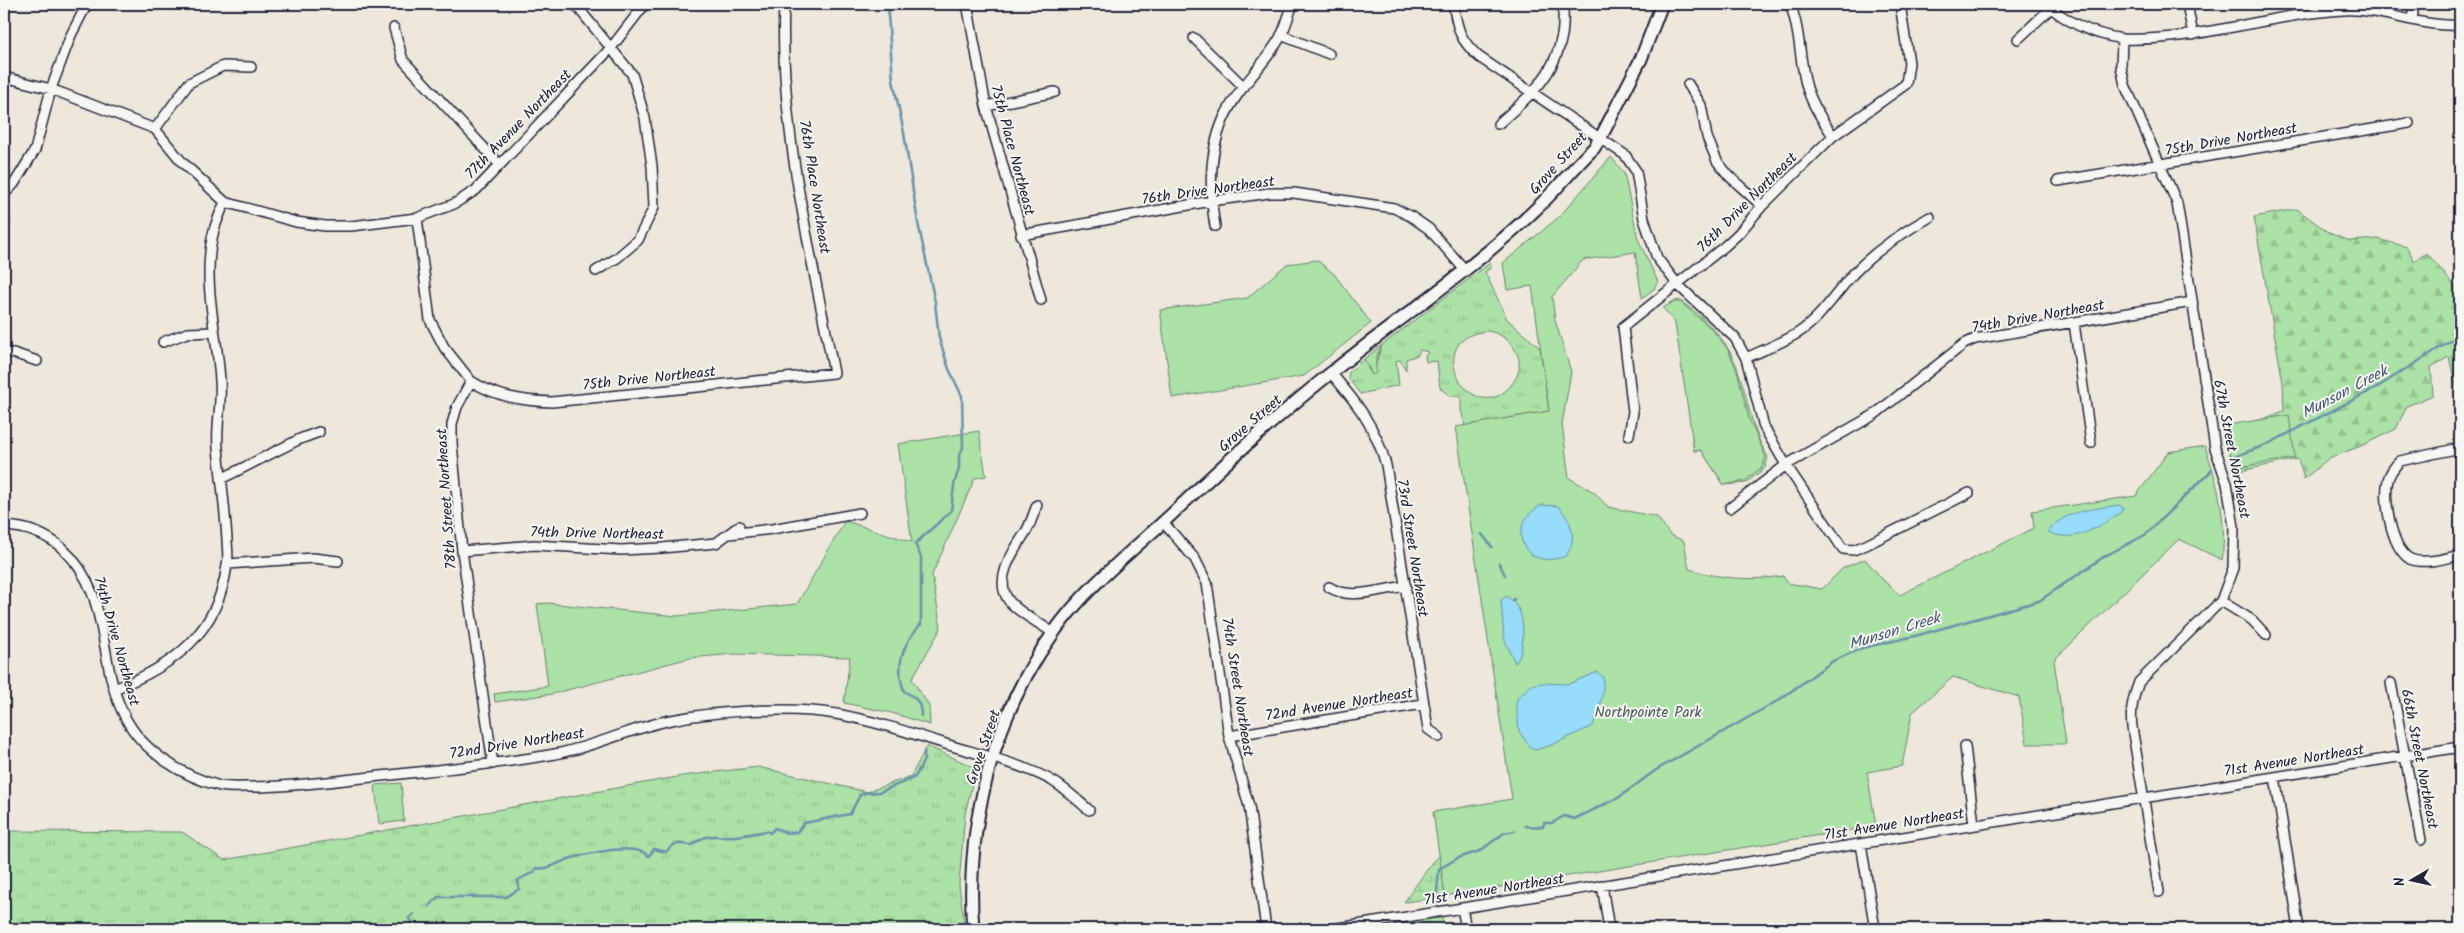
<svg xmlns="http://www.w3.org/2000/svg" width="2464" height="933" font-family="Kalam,sans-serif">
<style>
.grass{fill:url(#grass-tufts);stroke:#668270;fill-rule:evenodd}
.forest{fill:url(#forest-firs);stroke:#668270}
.wetland{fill:url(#wetland-marsh);stroke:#668270}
.park{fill:#abe2a5;stroke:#668270}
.water{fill:#97dcf9;stroke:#6892ad}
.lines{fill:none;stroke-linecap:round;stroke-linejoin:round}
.stream{stroke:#6892ad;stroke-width:2.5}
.minor-casing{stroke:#22223b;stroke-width:12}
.tertiary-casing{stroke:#22223b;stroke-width:15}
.minor{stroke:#f6f6f2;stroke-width:9}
.tertiary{stroke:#f6f6f2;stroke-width:11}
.labels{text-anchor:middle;stroke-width:4;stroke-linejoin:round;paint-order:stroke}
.street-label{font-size:15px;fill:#22223b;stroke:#f6f6f2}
.park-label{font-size:15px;fill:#4b5c5b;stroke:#f6f6f2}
.water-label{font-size:16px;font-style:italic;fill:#455a74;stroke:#f6f6f2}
</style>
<defs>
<pattern id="grass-tufts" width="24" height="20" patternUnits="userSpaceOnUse" patternTransform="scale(1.25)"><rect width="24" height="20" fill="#abe2a5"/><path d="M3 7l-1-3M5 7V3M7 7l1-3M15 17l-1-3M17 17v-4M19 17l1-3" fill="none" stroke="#93c28f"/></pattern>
<pattern id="forest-firs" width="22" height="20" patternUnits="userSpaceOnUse" patternTransform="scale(1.25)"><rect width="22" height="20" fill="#abe2a5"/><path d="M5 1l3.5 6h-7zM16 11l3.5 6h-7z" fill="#93c28f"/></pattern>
<pattern id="wetland-marsh" width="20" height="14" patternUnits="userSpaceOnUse" patternTransform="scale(1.25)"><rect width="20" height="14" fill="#abe2a5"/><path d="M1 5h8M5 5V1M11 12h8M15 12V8" fill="none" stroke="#93c28f"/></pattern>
</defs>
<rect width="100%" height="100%" fill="#eee8dc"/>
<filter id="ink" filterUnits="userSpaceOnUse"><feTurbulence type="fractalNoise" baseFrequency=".02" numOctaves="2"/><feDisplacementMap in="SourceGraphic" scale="10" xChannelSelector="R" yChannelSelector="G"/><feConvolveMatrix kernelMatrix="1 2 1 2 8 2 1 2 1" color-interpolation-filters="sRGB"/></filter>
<g filter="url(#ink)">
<!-- grass -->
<path class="grass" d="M 1490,263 L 1492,267 L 1485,272 L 1507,319 L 1540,348 L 1549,411 L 1465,426 L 1461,410 L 1461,397 L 1450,396 L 1440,388 L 1437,361 L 1426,362 L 1425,356 L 1429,352 L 1420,350 L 1418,355 L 1406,359 L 1406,370 L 1400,360 L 1396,361 L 1399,385 L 1360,394 L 1348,378 L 1349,372 L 1364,359 L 1372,375 L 1382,345 ZM 1487,331 C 1512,334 1530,362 1512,384 C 1473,434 1417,338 1487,331 Z
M 1679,300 C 1704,317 1728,340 1738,370 C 1749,401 1750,427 1768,457 L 1765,468 L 1746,483 L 1724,485 L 1701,450 L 1694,451 L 1692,439 L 1715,451 L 1669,303 Z
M 927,746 L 976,768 L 965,814 L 959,884 L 965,929 L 4,929 L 4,831 L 182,832 L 224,860 L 682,776 L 758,767 L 867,792 L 911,776 Z"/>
<!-- forest -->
<path class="forest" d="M 2297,209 L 2329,233 L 2350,241 L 2378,239 L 2407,247 L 2414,261 L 2427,253 L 2457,289 L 2460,314 L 2460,395 L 2458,396 L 2449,357 L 2431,367 L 2433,395 L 2407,406 L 2396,429 L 2361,446 L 2329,458 L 2304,479 L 2298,459 L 2235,472 L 2227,444 L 2252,423 L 2284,411 L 2283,383 L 2254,217 Z
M 1382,345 L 1376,358 L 1376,373 L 1372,375 L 1364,359 Z
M 1442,918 L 1445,929 L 1413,929 L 1410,925 L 1417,920 Z"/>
<!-- wetland -->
<path class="wetland" d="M 2457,264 L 2460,264 L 2460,314 Z
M 1450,847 L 1450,891 L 1444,897 L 1404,902 C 1417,885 1433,857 1450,847 Z"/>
<!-- park -->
<path class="park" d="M 1611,157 L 1624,173 L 1638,239 L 1658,282 L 1654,289 L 1642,298 L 1635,252 L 1583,260 L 1552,297 L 1555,320 L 1571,372 L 1562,424 L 1569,478 L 1594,492 L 1608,507 L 1657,517 L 1670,535 L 1684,541 L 1689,569 C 1721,579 1750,581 1783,576 L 1788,583 L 1822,589 L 1843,568 L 1865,559 L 1883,580 L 1900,595 L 2034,528 L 2032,511 L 2136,496 L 2168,452 L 2205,446 C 2218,484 2227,520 2222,560 L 2179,539 L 2054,660 L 2066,744 L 2027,744 L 2019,697 L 1953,677 L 1912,713 L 1902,766 L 1867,772 L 1876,826 L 1445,896 L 1433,812 L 1512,799 L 1456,427 L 1549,411 L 1532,286 L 1507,290 L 1503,263 L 1559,217 Z
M 1317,260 L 1334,274 L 1371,323 L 1304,376 L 1172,398 L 1160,310 L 1247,298 L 1287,264 Z
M 1673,302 L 1680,302 L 1712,329 L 1727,348 L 1737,370 L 1749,419 L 1766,457 L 1762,467 L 1745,481 L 1724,485 L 1701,450 L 1694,451 L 1675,323 L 1663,308 Z
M 2289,415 L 2295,458 L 2234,468 L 2222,426 Z
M 979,431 L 986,476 L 975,478 L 932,575 L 941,628 L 912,679 L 929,706 L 930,725 L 892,713 L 844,703 L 850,657 L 734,654 L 690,658 L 552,694 L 495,702 L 494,694 L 548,686 L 537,604 L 547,603 L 677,616 L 797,604 L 845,521 L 912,542 L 898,444 Z
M 401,783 L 404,821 L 379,824 L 375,785 Z"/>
<!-- water -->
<path class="water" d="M 1542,505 L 1558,506 C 1572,521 1578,538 1566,556 C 1520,573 1505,523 1542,505 Z
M 2119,505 L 2123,508 L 2121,512 C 2100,526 2075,545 2048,532 C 2063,510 2095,509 2119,505 Z
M 1507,596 C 1512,601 1517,605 1520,612 C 1524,624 1525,654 1515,663 L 1504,638 L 1501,600 Z
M 1597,672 L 1603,677 C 1604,696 1600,708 1593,726 L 1549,746 L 1535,750 L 1529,746 L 1519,731 L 1516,703 L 1518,697 L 1532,685 L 1542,683 L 1569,684 Z"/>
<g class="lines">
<!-- stream -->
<path class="stream" d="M 890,4 L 888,15 L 893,80 L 904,133 L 918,223 L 935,302 L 939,338 L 949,369 L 962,396 L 963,448 L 959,456 L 959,468 L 954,485 L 951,511 L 915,544 L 921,557 L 921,624 C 903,643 895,666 904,691 C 916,698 921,701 921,716
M 2234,457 L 2268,444 L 2376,388 L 2460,335
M 1482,534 L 1492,547
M 1499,563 L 1505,575
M 1513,601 L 1514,599
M 1525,826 L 1543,827 L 1544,823 L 1552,823 L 1564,816 L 1574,819 L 1618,798 L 1656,770 L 1779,700 L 1833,661 L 1862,648 L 1915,636 L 2039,601 L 2105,556 L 2145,535 L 2212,470
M 1437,892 L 1439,869 L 1458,858 L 1480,851 L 1504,833 L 1515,831
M 429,906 L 438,897 L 506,897 L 519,889 L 518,880 L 534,872 L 536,868 C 548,871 560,861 572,858 C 591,853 634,842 649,856 L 654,849 L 666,852 C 676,840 679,844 692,845 C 710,831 715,838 736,836 C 746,835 756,833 767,831 L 770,833 L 775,828 L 787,833 L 797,832 L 804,823 L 850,814 L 860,795 L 864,793 L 880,792 L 915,777 L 924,760 L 924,751
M 410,929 L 413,923 L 409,918 L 414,914"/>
<defs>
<path id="minor" d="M 575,4 L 632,74 L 645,118 L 652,166 L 654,207 L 638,240 L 617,258 L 596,271
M 969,4 L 968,9 L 986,106 L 1041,300
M 1453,4 C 1458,30 1459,39 1479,57 L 1625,155 L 1636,171 L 1644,219 L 1657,258 L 1678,285 L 1735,338 L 1746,358 L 1764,427 L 1786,465 L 1843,549 L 1853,550 L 1866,545 L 1969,493
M 1790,4 C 1801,31 1799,61 1807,88 C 1813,106 1823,121 1833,136
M 2047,4 C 2067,23 2094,34 2122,39 L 2121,67 L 2125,85 L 2177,203 L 2215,448 L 2227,483 L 2234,527 L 2233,568 L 2221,601 L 2139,682 C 2133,698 2130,710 2132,727 L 2159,892
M 2187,4 L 2193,35
M 2412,20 L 2414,4
M 394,28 L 403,60 L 499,164
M 1281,35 L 1329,54
M 1194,38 L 1244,87
M 2018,39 L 2051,8
M 2122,39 C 2197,42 2269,14 2344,10 C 2383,8 2421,28 2460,25
M 4,77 L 51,89 L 155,129 L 182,162 L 225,202 L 296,222 L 325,226 L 351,226 L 417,218 L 454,204 L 476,190 L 611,48 L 645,4
M 1688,84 L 1701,105 L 1707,137 L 1717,161 L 1729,176 L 1762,206
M 986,106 L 1055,92
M 1498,124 C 1528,98 1555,76 1562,35 C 1564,25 1563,14 1563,4
M 155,129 L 189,83 L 223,66 L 251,67
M 2058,181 L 2409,123
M 4,194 L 14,184 L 35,150 L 51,89 L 71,35 L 87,4
M 417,218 L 430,320 L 444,347 L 471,381 L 457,407 L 452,424 L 452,443 L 462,551 L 493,764
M 4,219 L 5,221
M 1215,226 C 1209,190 1209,152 1224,118 C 1238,87 1265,65 1281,36 C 1286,26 1289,14 1293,4
M 1021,235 L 1211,201 L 1269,193 L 1294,193 L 1394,208 L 1412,217 L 1429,229 L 1465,270
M 2074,323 L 2091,443
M 163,342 L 187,333 L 214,332
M 4,353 L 13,353 L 37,361
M 1746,358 C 1763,350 1782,343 1798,333 C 1820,319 1836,293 1853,274 C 1876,250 1901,233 1930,217
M 1331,373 C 1356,402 1376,427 1386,465 L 1428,729 L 1439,737
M 471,381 C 496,397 523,401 552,402 L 834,373 C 811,252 779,128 784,4
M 1629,435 L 1633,412 L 1623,327 L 1725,246 L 1739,233 L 1762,206 L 1833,136 L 1906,84 L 1909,63 L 1900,4
M 2460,448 L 2400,461 C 2395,466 2390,472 2388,480 C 2383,499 2391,548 2410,559 C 2424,565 2447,558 2460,555
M 221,479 L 300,439 L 319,432
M 1037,505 C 1034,513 1031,522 1027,530 C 1016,548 992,578 1009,601 C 1020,614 1040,623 1053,633
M 1730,508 L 1786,465 L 1874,415 L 1964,344 L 1975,339 L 2192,302
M 1163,522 L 1195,559 L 1207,583 L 1229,736 L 1249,806 L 1266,929
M 4,526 C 26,527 45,533 62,548 C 113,594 96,662 125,717 C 143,752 184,777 220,786 C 231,788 242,787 252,787 C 292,787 333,781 372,777 C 433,770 495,765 555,754 C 595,747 631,728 671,720 C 715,711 792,706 836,714 C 875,721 914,734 952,746 C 982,755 1028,766 1054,782 C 1066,789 1077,800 1089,810
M 729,534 L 772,529 L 860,513
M 462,551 L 534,545 L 621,550 L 662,548 L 716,543 L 739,526
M 228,564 L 313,558 L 338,561
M 1329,587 C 1350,601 1382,589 1406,586
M 2221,601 L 2252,620 L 2266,635
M 2391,683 L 2421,840
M 114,689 C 174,666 218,633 227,565 C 229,557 227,547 227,539 C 225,508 221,478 218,448 C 216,425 222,403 220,380 C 217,331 201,279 214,230 C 217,220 221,211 225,202
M 1229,736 L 1423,704
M 1965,746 L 1974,825
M 2275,777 L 2299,929
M 1861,844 L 1875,929
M 1602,885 L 1609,929
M 1462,908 L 1466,929
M 1332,929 L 2460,747"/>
<path id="tertiary" d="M 973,929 C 965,827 993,716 1054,632 C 1086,587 1131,552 1172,514 C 1223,465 1277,416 1332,372 C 1400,317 1474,269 1537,208 C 1557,189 1574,167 1594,148 L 1601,137 L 1641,59 L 1662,4"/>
</defs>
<!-- minor casing -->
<use href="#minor" class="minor-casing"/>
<!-- tertiary casing -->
<use href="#tertiary" class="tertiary-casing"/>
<!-- minor -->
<use href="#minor" class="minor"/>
<!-- tertiary -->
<use href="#tertiary" class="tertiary"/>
</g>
</g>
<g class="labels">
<!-- street labels -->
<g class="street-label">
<text transform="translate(518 124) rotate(-46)" y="5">77th Avenue Northeast</text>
<text transform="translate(2231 139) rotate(-10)" y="5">75th Drive Northeast</text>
<text transform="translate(1013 150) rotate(75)" y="5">75th Place Northeast</text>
<text transform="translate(1558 163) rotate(-48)" y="5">Grove Street</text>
<text transform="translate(815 187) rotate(81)" y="5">76th Place Northeast</text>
<text transform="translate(1208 190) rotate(-8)" y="5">76th Drive Northeast</text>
<text transform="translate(1747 202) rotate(-45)" y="5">76th Drive Northeast</text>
<text transform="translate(2038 316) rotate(-10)" y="5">74th Drive Northeast</text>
<text transform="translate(649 378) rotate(-6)" y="5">75th Drive Northeast</text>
<text transform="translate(1250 423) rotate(-41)" y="5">Grove Street</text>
<text transform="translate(2232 449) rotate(79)" y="5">67th Street Northeast</text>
<text transform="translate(446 499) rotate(-94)" y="5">78th Street Northeast</text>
<text transform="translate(597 533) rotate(1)" y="5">74th Drive Northeast</text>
<text transform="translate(1413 548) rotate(81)" y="5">73rd Street Northeast</text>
<text transform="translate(117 641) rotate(74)" y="5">74th Drive Northeast</text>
<text transform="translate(1238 687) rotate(81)" y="5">74th Street Northeast</text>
<text transform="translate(1339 704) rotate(-9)" y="5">72nd Avenue Northeast</text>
<text transform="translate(517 743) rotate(-9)" y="5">72nd Drive Northeast</text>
<text transform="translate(983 747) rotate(-71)" y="5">Grove Street</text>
<text transform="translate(2420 759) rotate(79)" y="5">66th Street Northeast</text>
<text transform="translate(2294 760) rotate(-9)" y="5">71st Avenue Northeast</text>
<text transform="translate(1894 824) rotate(-9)" y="5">71st Avenue Northeast</text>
<text transform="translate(1494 889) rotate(-9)" y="5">71st Avenue Northeast</text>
</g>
<!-- park labels -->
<g class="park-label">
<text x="1648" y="717">Northpointe Park</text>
</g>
<!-- water labels -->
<g class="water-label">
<text transform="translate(2344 391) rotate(-28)" y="6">Munson Creek</text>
<text transform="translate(1894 630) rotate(-17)" y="6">Munson Creek</text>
</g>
</g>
<!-- margin -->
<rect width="2464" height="933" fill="none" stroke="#f6f6f2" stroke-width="20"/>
<rect x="10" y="10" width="2444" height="913" fill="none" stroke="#22223b" stroke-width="2" filter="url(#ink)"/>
<!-- north arrow -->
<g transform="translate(2412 880) rotate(261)" stroke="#f6f6f2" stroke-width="4" paint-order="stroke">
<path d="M0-4L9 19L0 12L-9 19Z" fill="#22223b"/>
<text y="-8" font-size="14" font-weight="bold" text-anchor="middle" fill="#22223b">N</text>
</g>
</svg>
